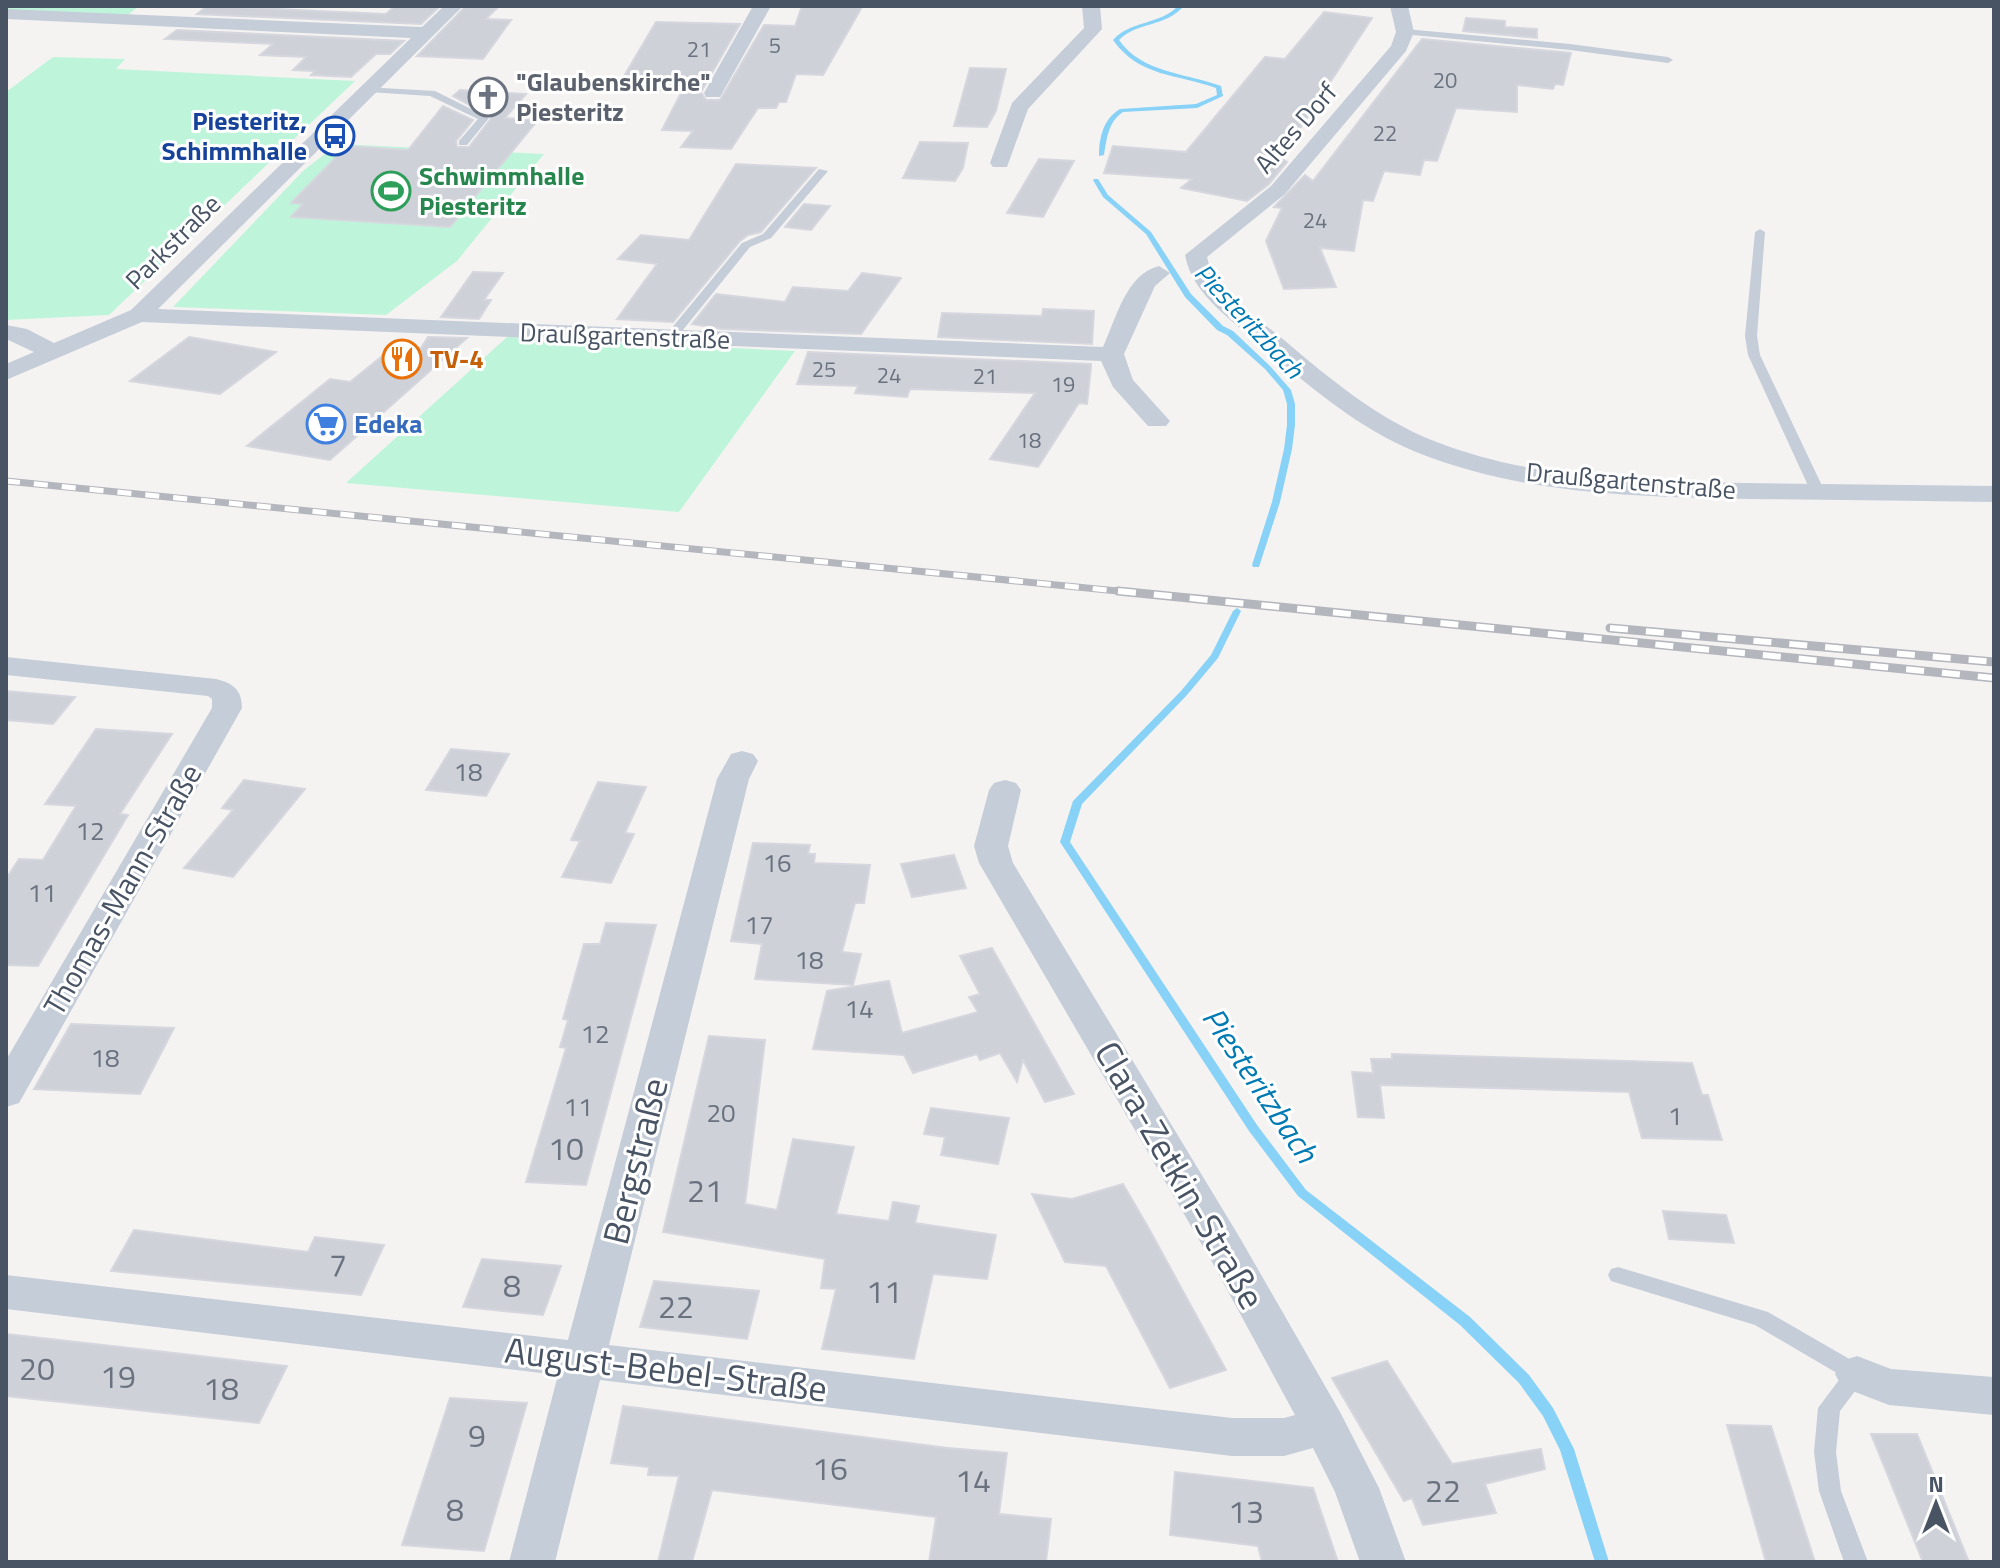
<svg xmlns="http://www.w3.org/2000/svg" width="2000" height="1568" font-family="'Titillium Web',sans-serif">
<style>
.green{fill:#bef5da}
.lines{fill:none;stroke-linecap:round;stroke-linejoin:round}
.stream{fill:#87d2f6;fill-rule:evenodd}
.building{fill:#ced1d8;stroke:#d6d7de;stroke-width:2}
.service{fill:#c5cdd8;fill-rule:evenodd}
.minor{fill:#c5cdd8;fill-rule:evenodd}
.rail-far1-casing{stroke:#b4b6bd;stroke-width:7}
.rail-casing{stroke:#b4b6bd;stroke-width:9}
.rail-far1{stroke:#fff;stroke-width:5;stroke-dasharray:14;stroke-linecap:butt}
.rail{stroke:#fff;stroke-width:6;stroke-dasharray:18;stroke-linecap:butt}
.labels{text-anchor:middle;stroke-width:6;stroke-linejoin:round;paint-order:stroke}
.far-number-label{font-size:22px;fill:#6a7280}
.far-worship-label{font-size:26px;font-weight:bold;fill:#5b616d;stroke:#fff;text-anchor:start}
.far-transit-label{font-size:26px;font-weight:bold;fill:#164399;stroke:#fff;text-anchor:end}
.far-street-label{font-size:26px;fill:#485363;stroke:#fff}
.far-leisure-label{font-size:26px;font-weight:bold;fill:#27864d;stroke:#fff;text-anchor:start}
.far-water-label{font-size:26px;font-style:italic;fill:#017ab4;stroke:#fff}
.far-food-label{font-size:26px;font-weight:bold;fill:#c56008;stroke:#fff;text-anchor:start}
.far-shop-label{font-size:26px;font-weight:bold;fill:#366cbe;stroke:#fff;text-anchor:start}
.number-label{font-size:26px;fill:#6a7280}
.street-label{font-size:30px;fill:#485363;stroke:#fff}
.water-label{font-size:32px;font-style:italic;fill:#017ab4;stroke:#fff}
.near-number-label{font-size:32px;fill:#6a7280}
.near-street-label{font-size:36px;fill:#485363;stroke:#fff}
</style>
<rect width="100%" height="100%" fill="#f5f3f2"/>
<!-- green -->
<path class="green" d="M 6,6 L 139,6 L 128,15 L 6,11 Z
M 53,57 L 125,59 L 116,69 L 355,81 L 109,315 L 6,320 L 6,92 Z
M 338,144 L 544,154 L 457,261 L 386,315 L 173,307 L 304,170 Z
M 507,337 L 795,351 L 679,512 L 346,483 Z"/>
<g class="lines">
<!-- stream -->
<path class="stream" d="M 1178,6 L 1184,6 C 1164,28 1138,21 1119,40 C 1142,73 1186,73 1221,86 L 1223,96 L 1197,108 L 1123,112 C 1108,122 1107,138 1104,155 L 1099,156 C 1099,138 1103,119 1120,109 L 1196,104 L 1217,95 L 1216,88 C 1177,74 1139,77 1113,40 C 1131,20 1160,25 1178,6 Z
M 1094,179 L 1098,179 L 1108,195 L 1151,232 L 1191,294 L 1223,326 L 1233,331 L 1270,366 L 1291,390 L 1295,404 L 1295,425 L 1292,449 L 1280,502 L 1259,567 L 1253,567 L 1252,565 L 1272,502 L 1284,449 L 1287,425 L 1287,404 L 1283,390 L 1265,369 L 1227,335 L 1217,330 L 1185,297 L 1146,234 L 1103,197 L 1093,180 Z
M 1237,608 L 1241,611 L 1218,658 L 1187,695 L 1082,804 L 1070,842 L 1257,1125 L 1306,1190 L 1470,1317 L 1529,1375 L 1553,1408 L 1574,1449 L 1609,1562 L 1595,1562 L 1560,1450 L 1543,1416 L 1519,1383 L 1460,1325 L 1298,1196 L 1249,1131 L 1060,842 L 1073,801 L 1181,691 L 1211,655 L 1233,611 Z"/>
</g>
<!-- building -->
<path class="building" d="M 207,6 L 386,14 L 395,6 L 440,6 L 421,24 L 197,14 Z
M 466,6 L 499,6 L 486,19 L 511,20 L 483,59 L 417,56 Z
M 802,6 L 862,7 L 823,75 L 796,74 L 786,102 L 779,102 L 776,108 L 758,108 L 731,149 L 681,147 L 693,131 L 662,130 L 682,91 L 633,90 L 635,85 L 620,83 L 656,22 L 740,24 L 701,92 L 706,100 L 720,100 L 764,25 L 795,26 Z
M 1324,12 L 1372,18 L 1281,158 L 1287,162 L 1269,184 L 1247,201 L 1181,188 L 1192,179 L 1104,173 L 1113,146 L 1186,152 L 1265,57 L 1285,59 Z
M 1466,18 L 1505,21 L 1505,27 L 1537,29 L 1537,38 L 1463,31 Z
M 177,30 L 404,41 L 390,54 L 376,54 L 351,77 L 311,75 L 315,71 L 293,70 L 306,57 L 260,55 L 273,44 L 165,39 Z
M 1422,39 L 1571,53 L 1563,85 L 1555,84 L 1553,89 L 1517,85 L 1517,112 L 1456,108 L 1437,161 L 1424,160 L 1420,175 L 1384,171 L 1373,201 L 1363,200 L 1354,251 L 1320,248 L 1336,287 L 1284,289 L 1266,241 L 1282,208 L 1274,207 L 1305,175 L 1313,181 Z
M 970,68 L 1006,69 L 996,111 L 987,127 L 954,126 Z
M 460,90 L 526,94 L 505,118 L 538,120 L 450,227 L 291,217 L 303,204 L 291,203 L 347,146 L 408,150 L 443,106 L 473,120 L 456,141 L 457,147 L 469,147 L 492,117 L 453,96 Z
M 920,142 L 968,143 L 963,168 L 955,181 L 903,178 Z
M 1039,159 L 1074,161 L 1043,217 L 1007,213 Z
M 736,164 L 816,168 L 761,232 L 748,235 L 740,241 L 673,322 L 617,319 L 657,264 L 618,259 L 641,235 L 689,240 Z
M 804,204 L 830,206 L 811,230 L 785,227 Z
M 473,272 L 503,273 L 484,300 L 491,300 L 479,319 L 441,317 Z
M 862,273 L 901,278 L 861,334 L 722,329 L 692,324 L 716,294 L 785,302 L 793,287 L 848,291 Z
M 1043,309 L 1094,311 L 1092,344 L 938,337 L 942,313 L 1042,316 Z
M 189,337 L 276,352 L 220,394 L 130,381 Z
M 428,337 L 467,338 L 330,460 L 247,446 L 330,379 L 350,382 L 397,344 L 421,348 Z
M 808,352 L 1091,364 L 1091,367 L 1087,404 L 1079,403 L 1038,467 L 990,459 L 1035,393 L 910,389 L 907,397 L 855,393 L 858,386 L 797,384 Z
M 6,691 L 75,697 L 53,724 L 6,720 Z
M 96,729 L 172,734 L 120,814 L 128,815 L 38,966 L 6,965 L 6,879 L 19,859 L 43,860 L 76,806 L 45,804 Z
M 451,749 L 509,754 L 486,796 L 426,790 Z
M 244,780 L 305,789 L 233,877 L 184,868 L 233,810 L 222,808 Z
M 598,782 L 646,787 L 625,833 L 634,834 L 611,883 L 562,877 L 580,841 L 571,840 Z
M 753,843 L 810,845 L 808,854 L 815,854 L 814,863 L 870,865 L 864,903 L 855,903 L 842,952 L 861,954 L 853,985 L 755,979 L 762,944 L 731,941 Z
M 954,855 L 966,888 L 912,897 L 901,864 Z
M 606,923 L 656,925 L 586,1185 L 526,1182 L 566,1048 L 560,1047 L 568,1020 L 563,1019 L 584,944 L 600,944 Z
M 992,948 L 1074,1094 L 1045,1102 L 1023,1060 L 1017,1082 L 1000,1053 L 980,1060 L 977,1054 L 913,1073 L 904,1055 L 813,1049 L 827,991 L 889,981 L 902,1033 L 978,1012 L 969,997 L 980,994 L 960,956 Z
M 71,1024 L 174,1028 L 140,1094 L 34,1089 Z
M 709,1036 L 765,1040 L 745,1204 L 777,1210 L 793,1139 L 854,1147 L 836,1214 L 889,1221 L 893,1202 L 919,1206 L 915,1223 L 996,1235 L 987,1279 L 933,1274 L 914,1359 L 822,1349 L 836,1289 L 821,1288 L 825,1259 L 663,1232 Z
M 1392,1054 L 1692,1063 L 1702,1095 L 1708,1095 L 1722,1140 L 1642,1138 L 1629,1092 L 1380,1085 L 1384,1118 L 1358,1117 L 1352,1072 L 1373,1073 L 1371,1059 L 1392,1059 Z
M 931,1108 L 1009,1118 L 998,1164 L 941,1155 L 945,1137 L 924,1134 Z
M 1123,1184 L 1148,1227 L 1226,1370 L 1170,1388 L 1106,1266 L 1065,1262 L 1032,1194 L 1072,1199 Z
M 1663,1211 L 1726,1215 L 1734,1243 L 1669,1239 Z
M 134,1230 L 308,1252 L 315,1237 L 384,1245 L 361,1295 L 111,1271 Z
M 482,1259 L 561,1266 L 543,1315 L 463,1307 Z
M 654,1281 L 759,1291 L 747,1339 L 640,1327 Z
M 6,1334 L 183,1354 L 287,1366 L 259,1423 L 6,1396 Z
M 1387,1361 L 1452,1464 L 1541,1449 L 1545,1469 L 1485,1484 L 1496,1513 L 1423,1525 L 1412,1498 L 1404,1501 L 1332,1378 Z
M 450,1398 L 527,1403 L 484,1551 L 402,1545 Z
M 623,1406 L 948,1448 L 1007,1453 L 999,1514 L 1051,1519 L 1046,1562 L 929,1562 L 936,1517 L 712,1490 L 692,1562 L 658,1562 L 679,1476 L 648,1475 L 649,1467 L 611,1463 Z
M 1727,1425 L 1771,1426 L 1815,1562 L 1766,1562 Z
M 1871,1434 L 1917,1434 L 1969,1562 L 1923,1562 Z
M 1175,1472 L 1313,1488 L 1338,1562 L 1262,1562 L 1258,1546 L 1170,1535 Z"/>
<g class="lines">
<!-- service -->
<path class="service" d="M 1405,29 L 1570,44 L 1668,57 L 1673,60 L 1668,63 L 1570,50 L 1402,34 L 1401,32 Z
M 365,87 L 435,91 L 489,118 L 467,145 L 459,145 L 459,141 L 478,119 L 430,96 L 368,92 L 365,91 Z
M 819,169 L 828,171 L 771,238 L 750,247 L 674,341 L 666,341 L 666,335 L 742,243 L 763,234 Z
M 1760,229 L 1765,232 L 1757,336 L 1760,355 L 1825,492 L 1818,496 L 1811,492 L 1748,355 L 1745,336 L 1755,232 Z
M 1618,1267 L 1768,1312 L 1865,1368 L 1868,1374 L 1840,1411 L 1836,1452 L 1841,1491 L 1868,1562 L 1844,1562 L 1819,1491 L 1814,1452 L 1818,1408 L 1842,1376 L 1755,1325 L 1611,1281 L 1608,1275 L 1611,1269 Z"/>
<!-- minor -->
<path class="minor" d="M 444,6 L 463,6 L 158,309 L 1103,347 C 1116,319 1126,274 1159,266 L 1170,273 L 1155,286 L 1124,354 L 1133,380 L 1170,421 L 1166,426 L 1148,426 L 1113,387 L 1101,361 L 142,322 L 6,380 L 6,364 L 34,352 L 6,339 L 6,325 L 27,329 L 54,343 L 131,310 L 411,38 L 6,19 L 6,9 L 422,27 Z
M 753,6 L 771,6 L 720,97 L 706,97 L 704,93 Z
M 1082,6 L 1100,6 L 1102,29 L 1028,109 L 1007,167 L 993,167 L 990,163 L 1012,103 L 1084,28 Z
M 1390,6 L 1408,6 L 1414,32 L 1406,51 L 1285,194 L 1207,257 C 1214,292 1258,318 1284,340 C 1330,379 1378,419 1434,441 C 1533,480 1641,481 1745,483 C 1828,484 1911,485 1994,486 L 1994,502 C 1913,501 1832,500 1751,499 C 1638,497 1523,495 1416,452 C 1360,429 1312,389 1267,350 C 1237,324 1192,296 1185,255 L 1271,186 L 1391,46 L 1396,32 Z
M 6,657 L 216,679 C 233,683 242,690 242,708 L 19,1103 L 6,1107 L 6,1060 L 212,708 L 212,699 L 208,696 L 6,675 Z
M 742,751 L 753,754 L 758,761 L 749,779 L 609,1345 L 1232,1418 L 1284,1418 L 1295,1415 L 1212,1262 L 979,863 L 974,846 L 989,790 L 994,783 L 1005,780 L 1016,783 L 1021,790 L 1008,846 L 1013,863 L 1240,1238 L 1340,1412 L 1379,1488 L 1406,1562 L 1360,1562 L 1335,1492 L 1313,1448 L 1284,1456 L 1232,1456 L 600,1380 L 555,1562 L 509,1562 L 558,1375 L 6,1309 L 6,1275 L 568,1340 L 717,779 L 731,754 Z
M 1857,1356 L 1891,1369 L 1994,1377 L 1994,1415 L 1889,1405 L 1842,1387 L 1835,1374 L 1842,1361 Z"/>
<defs>
<path id="rail-far1" d="M 6,481 L 1138,593"/>
<path id="rail" d="M 1118,591 L 1994,678
M 1610,628 L 1994,662"/>
</defs>
<!-- rail-far1 casing -->
<use href="#rail-far1" class="rail-far1-casing"/>
<!-- rail casing -->
<use href="#rail" class="rail-casing"/>
<!-- rail-far1 -->
<use href="#rail-far1" class="rail-far1"/>
<!-- rail -->
<use href="#rail" class="rail"/>
</g>
<!-- icons -->
<defs>
<symbol id="church-ring" viewBox="-11 -11 22 22"><circle r="9.5" fill="#fff" stroke="#6b7280" stroke-width="1.5"/><path d="M-1.2-6h2.4v3.5h3.3v2.4h-3.3V6h-2.4V-.1h-3.3v-2.4h3.3Z" fill="#6b7280"/></symbol>
<symbol id="bus-ring" viewBox="-11 -11 22 22"><circle r="9.5" fill="#fff" stroke="#1a4fb4" stroke-width="1.5"/><path d="M-5-6H5V4H4V6H2V4H-2V6H-4V4H-5ZM-3.5-4V0h7V-4ZM-3.5 1.2v1.5H-2V1.2ZM2 1.2v1.5H3.5V1.2Z" fill="#1a4fb4"/></symbol>
<symbol id="stadium-ring" viewBox="-11 -11 22 22"><circle r="9.5" fill="#fff" stroke="#2e9e5b" stroke-width="1.5"/><path d="M0-5a6.5 5 0 1 0 0 10a6.5 5 0 1 0 0-10ZM-3.5-1.8h7v3.6h-7Z" fill="#2e9e5b"/></symbol>
<symbol id="restaurant-ring" viewBox="-11 -11 22 22"><circle r="9.5" fill="#fff" stroke="#e8710a" stroke-width="1.5"/><path d="M-5-6h1v4h1v-4h1v4h1v-4h1v5L-1.5 .5V6h-2V.5L-5-1ZM5-6V6H3V1.5H1.5Q1.5-4 5-6Z" fill="#e8710a"/></symbol>
<symbol id="supermarket-ring" viewBox="-11 -11 22 22"><circle r="9.5" fill="#fff" stroke="#3f7fe0" stroke-width="1.5"/><path d="M-6-5.5h2.5l.6 2H6L4.5 2H-2.5L-4.4-4H-6ZM-1.5 3.2a1.3 1.3 0 1 0 .1 0ZM3 3.2a1.3 1.3 0 1 0 .1 0Z" fill="#3f7fe0"/></symbol>
</defs>
<g fill-rule="evenodd">
<use href="#church-ring" x="466" y="75" width="44" height="44"/>
<use href="#bus-ring" x="313" y="114" width="44" height="44"/>
<use href="#stadium-ring" x="369" y="169" width="44" height="44"/>
<use href="#restaurant-ring" x="380" y="337" width="44" height="44"/>
<use href="#supermarket-ring" x="304" y="402" width="44" height="44"/>
</g>
<g class="labels">
<!-- far-number labels -->
<g class="far-number-label">
<text x="775" y="53">5</text>
<text x="699" y="57">21</text>
<text x="1445" y="88">20</text>
<text x="1385" y="141">22</text>
<text x="1315" y="228">24</text>
<text x="824" y="377">25</text>
<text x="889" y="383">24</text>
<text x="985" y="384">21</text>
<text x="1063" y="392">19</text>
<text x="1029" y="448">18</text>
</g>
<!-- far-worship labels -->
<g class="far-worship-label">
<text x="516" y="91">"Glaubenskirche"<tspan x="516" dy="30">Piesteritz</tspan></text>
</g>
<!-- far-transit labels -->
<g class="far-transit-label">
<text x="307" y="130">Piesteritz,<tspan x="307" dy="30">Schimmhalle</tspan></text>
</g>
<!-- far-street labels -->
<g class="far-street-label">
<text transform="translate(1296 128) rotate(-49)" y="9">Altes Dorf</text>
<text transform="translate(173 242) rotate(-45)" y="9">Parkstraße</text>
<text transform="translate(625 336) rotate(2)" y="9">Draußgartenstraße</text>
<text transform="translate(1631 481) rotate(5)" y="9">Draußgartenstraße</text>
</g>
<!-- far-leisure labels -->
<g class="far-leisure-label">
<text x="419" y="185">Schwimmhalle<tspan x="419" dy="30">Piesteritz</tspan></text>
</g>
<!-- far-water labels -->
<g class="far-water-label">
<text transform="translate(1249 321) rotate(47)" y="9">Piesteritzbach</text>
</g>
<!-- far-food labels -->
<g class="far-food-label">
<text x="430" y="368">TV-4</text>
</g>
<!-- far-shop labels -->
<g class="far-shop-label">
<text x="354" y="433">Edeka</text>
</g>
<!-- number labels -->
<g class="number-label">
<text x="468" y="781">18</text>
<text x="90" y="840">12</text>
<text x="777" y="872">16</text>
<text x="42" y="902">11</text>
<text x="759" y="934">17</text>
<text x="809" y="969">18</text>
<text x="859" y="1018">14</text>
<text x="595" y="1043">12</text>
<text x="105" y="1067">18</text>
<text x="578" y="1116">11</text>
<text x="721" y="1122">20</text>
<text x="1675" y="1125">1</text>
</g>
<!-- street labels -->
<g class="street-label">
<text transform="translate(123 890) rotate(-60)" y="10">Thomas-Mann-Straße</text>
</g>
<!-- water labels -->
<g class="water-label">
<text transform="translate(1260 1085) rotate(56)" y="11">Piesteritzbach</text>
</g>
<!-- near-number labels -->
<g class="near-number-label">
<text x="566" y="1160">10</text>
<text x="705" y="1202">21</text>
<text x="338" y="1277">7</text>
<text x="512" y="1297">8</text>
<text x="884" y="1303">11</text>
<text x="676" y="1318">22</text>
<text x="37" y="1380">20</text>
<text x="118" y="1388">19</text>
<text x="221" y="1400">18</text>
<text x="477" y="1447">9</text>
<text x="830" y="1480">16</text>
<text x="973" y="1492">14</text>
<text x="1443" y="1502">22</text>
<text x="455" y="1521">8</text>
<text x="1246" y="1523">13</text>
</g>
<!-- near-street labels -->
<g class="near-street-label">
<text transform="translate(635 1161) rotate(-76)" y="13">Bergstraße</text>
<text transform="translate(1180 1175) rotate(60)" y="13">Clara-Zetkin-Straße</text>
<text transform="translate(666 1369) rotate(7)" y="13">August-Bebel-Straße</text>
</g>
</g>
<!-- border -->
<rect width="2000" height="1568" fill="none" stroke="#485363" stroke-width="16"/>
<!-- north arrow -->
<g transform="translate(1936 1504)" stroke="#ffffff" stroke-width="6" paint-order="stroke">
<path d="M0-6L14 30L0 20L-14 30Z" fill="#485363"/>
<text y="-12" font-size="22" font-weight="bold" text-anchor="middle" fill="#485363">N</text>
</g>
</svg>
